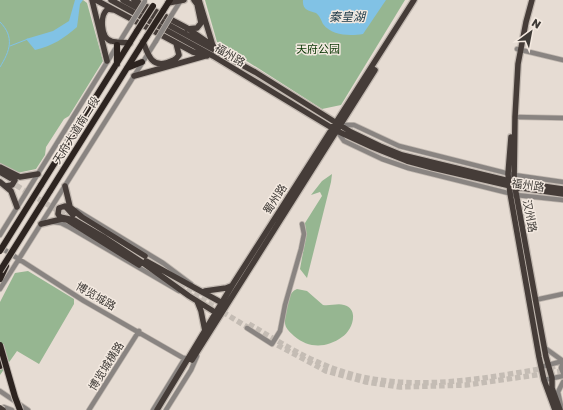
<svg xmlns="http://www.w3.org/2000/svg" width="563" height="410" font-family="'Golos Text','Noto Sans SC',sans-serif">
<style>
.green{fill:#96b691}
.water{fill:#81c2e5}
.lines{fill:none;stroke-linecap:round;stroke-linejoin:round}
.stream{stroke:#81c2e5;stroke-width:1}
.major-tunnel{stroke:#c4bcb4;stroke-width:5.5;stroke-dasharray:5.5 3;stroke-linecap:butt}
.minor-casing{stroke:#c1b8b0;stroke-width:6}
.major-casing{stroke:#c1b8b0;stroke-width:8}
.highway-casing{stroke:#c1b8b0;stroke-width:8}
.minor{stroke:#898481;stroke-width:4.5}
.major{stroke:#453c38;stroke-width:5.5}
.highway{stroke:#2d2420;stroke-width:6}
.minor-bridge-casing{stroke:#c1b8b0;stroke-width:6;stroke-linecap:butt}
.major-bridge-casing{stroke:#c1b8b0;stroke-width:8;stroke-linecap:butt}
.highway-bridge-casing{stroke:#c1b8b0;stroke-width:8;stroke-linecap:butt}
.minor-bridge{stroke:#898481;stroke-width:4.5}
.major-bridge{stroke:#453c38;stroke-width:5.5}
.highway-bridge{stroke:#2d2420;stroke-width:6}
.labels{text-anchor:middle;stroke-width:3;stroke-linejoin:round;paint-order:stroke}
.park-label{font-size:11px;fill:#083402;stroke:#f3e9e0}
.street-label{font-size:11px;fill:#3e3a36;stroke:#f3e9e0}
.water-label{font-size:12px;font-style:italic;fill:#173544;stroke:#f3e9e0}
</style>
<rect width="100%" height="100%" fill="#e6dcd3"/>
<!-- green -->
<path class="green" d="M 0,0 L 83,0 L 87,3 L 103,61 L 69,116 L 64,119 L 46,147 L 45,155 L 36,169 L 17,173 L 0,163 Z
M 205,0 L 405,0 L 341,105 L 322,109 L 217,42 Z
M 332,174 L 331,182 L 307,278 L 300,269 L 306,236 L 305,223 L 322,196 L 320,192 L 311,195 L 322,181 Z
M 28,271 L 74,299 L 74,304 L 39,364 L 17,351 L 0,375 L 0,302 L 15,273 Z
M 297,289 L 307,291 L 323,305 C 330,306 338,303 344,305 C 360,309 352,331 342,337 C 327,348 309,349 294,336 C 292,334 288,331 286,327 C 282,317 286,293 297,289 Z"/>
<!-- water -->
<path class="water" d="M 75,0 L 83,0 L 80,4 L 77,27 C 64,38 53,46 35,50 L 26,39 L 53,31 L 69,21 Z
M 303,0 L 386,0 L 363,34 C 350,36 332,36 323,24 C 321,20 320,16 316,13 C 309,11 302,10 303,0 Z"/>
<g class="lines">
<!-- stream -->
<path class="stream" d="M 0,22 C 15,37 10,51 0,67
M 10,46 L 28,39"/>
<!-- major-tunnel -->
<path class="major-tunnel" d="M 9,181 L 70,218
M 133,253 L 150,264
M 139,265 L 153,272
M 172,281 L 252,330
M 249,324 C 274,339 299,355 327,366 C 402,397 486,378 563,365
M 270,341 L 326,371 L 366,382 L 400,387 L 466,385 L 563,371"/>
<defs>
<path id="minor" d="M 171,16 L 181,0
M 517,49 L 563,60
M 515,117 L 563,118
M 341,125 L 354,125 L 399,146 L 514,175 L 563,182
M 337,131 L 344,141 L 382,159 L 408,168 L 516,195 L 563,200
M 76,210 L 163,263 L 191,284
M 53,222 L 61,223 L 69,227 L 179,291
M 0,235 L 130,25
M 0,247 L 84,301 L 185,359
M 0,289 L 156,41
M 535,300 L 563,294
M 247,328 L 272,344 L 280,331 L 285,305 L 301,249 L 304,234 L 302,224
M 545,348 L 563,361
M 563,362 L 561,368 L 563,373
M 541,367 L 563,361
M 544,380 L 563,376
M 0,391 L 28,410
M 0,409 L 4,407 L 12,410
M 89,410 L 139,331
M 153,410 L 185,358
M 166,410 L 191,370 L 197,356
M 562,410 L 558,392 L 563,382"/>
<path id="major" d="M 92,0 L 107,61
M 96,0 L 193,52 L 207,56
M 111,0 L 213,56 L 337,131 L 372,147 L 407,161 L 433,168 L 515,187 L 563,194
M 123,0 L 255,72 L 351,132 L 380,146 L 402,155 L 514,182 L 563,189
M 134,0 L 187,28 L 213,46
M 199,0 L 213,46 L 218,49
M 532,0 L 526,22 L 518,64 L 515,117 L 514,182 L 546,357 L 552,378 L 552,388 L 560,410
M 168,3 L 184,0
M 114,10 L 108,9 C 99,15 101,38 111,41 C 117,43 124,42 130,43
M 187,29 L 197,28 L 201,23 L 197,4 L 194,0
M 143,42 C 148,54 151,67 166,63 C 172,61 176,60 179,55 L 176,43
M 134,76 L 205,56
M 511,137 L 508,174 L 510,193 L 539,357 L 544,380 L 555,410
M 0,167 L 20,177 L 38,174
M 0,172 L 10,178
M 0,182 L 11,191 L 17,207
M 6,186 L 12,185 L 15,180 L 11,173
M 65,186 L 71,211
M 71,208 L 82,217 L 145,256
M 73,215 L 65,206 L 59,208 L 58,214 L 60,217 L 74,220 L 105,238 L 143,263 L 189,296 L 218,314
M 41,224 L 62,219 L 67,220 L 139,265
M 146,261 L 224,304
M 205,291 L 226,288 L 231,286
M 197,301 L 201,311 L 205,331
M 192,360 L 375,70
M 157,410 L 233,284 L 414,0"/>
<path id="highway" d="M 163,11 L 170,0
M 117,64 L 117,45
M 127,68 L 142,62
M 41,185 L 137,31
M 50,191 L 147,36
M 0,279 L 6,266
M 0,360 L 0,366"/>
</defs>
<!-- minor casing -->
<use href="#minor" class="minor-casing"/>
<!-- major casing -->
<use href="#major" class="major-casing"/>
<!-- highway casing -->
<use href="#highway" class="highway-casing"/>
<!-- minor -->
<use href="#minor" class="minor"/>
<!-- major -->
<use href="#major" class="major"/>
<!-- highway -->
<use href="#highway" class="highway"/>
<defs>
<path id="minor-bridge" d="M 130,25 L 145,1
M 156,41 L 171,16"/>
<path id="major-bridge" d="M 0,408 L 3,410"/>
<path id="highway-bridge" d="M 137,31 L 153,6
M 147,36 L 163,11
M 0,251 L 41,185
M 0,271 L 50,191
M 0,345 L 15,397 L 20,410"/>
</defs>
<!-- minor-bridge casing -->
<use href="#minor-bridge" class="minor-bridge-casing"/>
<!-- major-bridge casing -->
<use href="#major-bridge" class="major-bridge-casing"/>
<!-- highway-bridge casing -->
<use href="#highway-bridge" class="highway-bridge-casing"/>
<!-- minor-bridge -->
<use href="#minor-bridge" class="minor-bridge"/>
<!-- major-bridge -->
<use href="#major-bridge" class="major-bridge"/>
<!-- highway-bridge -->
<use href="#highway-bridge" class="highway-bridge"/>
</g>
<g class="labels">
<!-- park labels -->
<g class="park-label">
<text x="318" y="53">天府公园</text>
</g>
<!-- street labels -->
<g class="street-label">
<text transform="translate(230 55) rotate(31)" y="4">福州路</text>
<text transform="translate(76 130) rotate(-58)" y="4">天府大道南二段</text>
<text transform="translate(528 185) rotate(8)" y="4">福州路</text>
<text transform="translate(275 199) rotate(-57)" y="4">蜀州路</text>
<text transform="translate(530 216) rotate(79)" y="4">汉州路</text>
<text transform="translate(96 296) rotate(30)" y="4">博览城路</text>
<text transform="translate(106 366) rotate(-58)" y="4">博览城横路</text>
</g>
<!-- water labels -->
<g class="water-label">
<text x="347" y="21">秦皇湖</text>
</g>
</g>
<!-- north arrow -->
<g transform="translate(531 32) rotate(32)" stroke="#f3e9e0" stroke-width="3" paint-order="stroke">
<path d="M0-3L7 15L0 10L-7 15Z" fill="#3e3a36"/>
<text y="-6" font-size="11" font-weight="bold" text-anchor="middle" fill="#3e3a36">N</text>
</g>
</svg>
